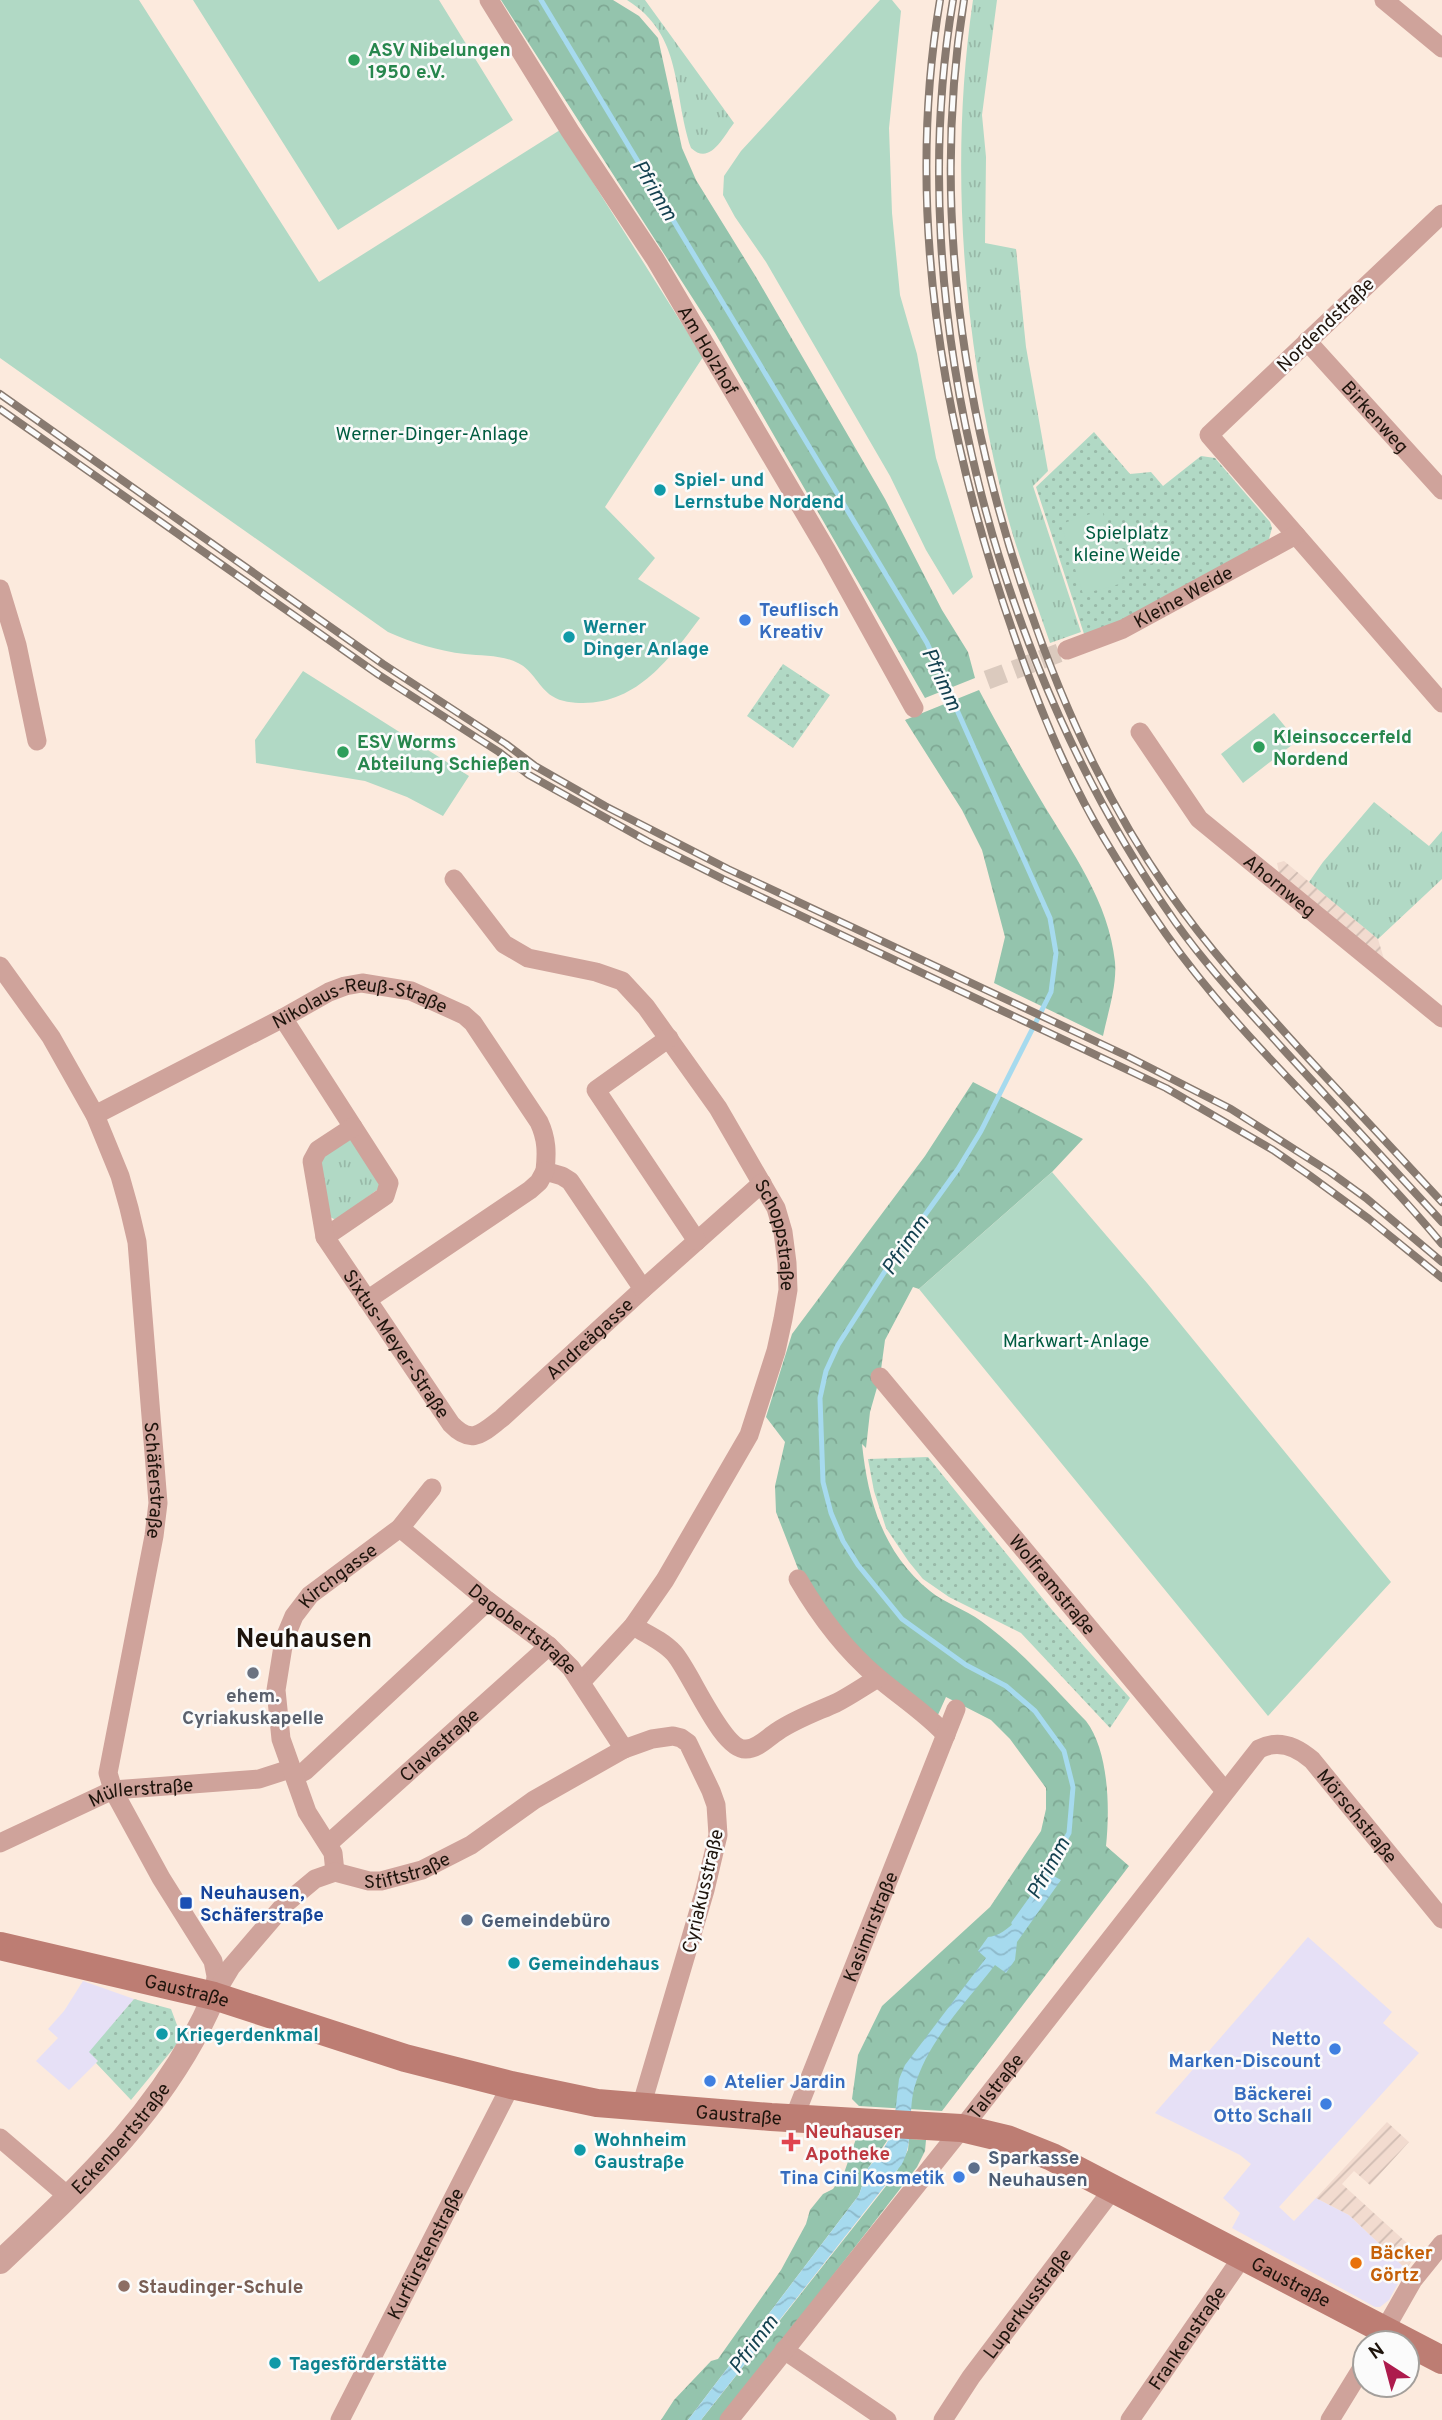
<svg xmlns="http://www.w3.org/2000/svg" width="1442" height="2420" font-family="Overpass,sans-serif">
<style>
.commercial{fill:#e6e0f6}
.industrial{fill:url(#industrial-furrows)}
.grass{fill:url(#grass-tufts)}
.forest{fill:url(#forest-crowns)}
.park{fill:url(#park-dots)}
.garden{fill:#b1d9c5}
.water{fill:url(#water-waves)}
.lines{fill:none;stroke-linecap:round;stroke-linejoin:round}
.stream{stroke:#a6daee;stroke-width:5}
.minor-tunnel{stroke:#dbcabe;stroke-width:19;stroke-dasharray:19 10;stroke-linecap:butt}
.minor{stroke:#cfa39b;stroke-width:19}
.tertiary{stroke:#cfa39b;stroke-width:24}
.secondary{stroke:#bd7d73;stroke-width:28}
.rail-casing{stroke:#887a70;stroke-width:8}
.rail{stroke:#fbfbfb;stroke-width:5;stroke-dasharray:16;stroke-linecap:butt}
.leisure-dot{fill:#2e9e5b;stroke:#fbfbfb;stroke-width:2.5}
.culture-dot{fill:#0f9aa8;stroke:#fbfbfb;stroke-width:2.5}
.shop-dot{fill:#3f7fe0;stroke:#fbfbfb;stroke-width:2.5}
.worship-dot{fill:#6b7280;stroke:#fbfbfb;stroke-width:2.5}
.transit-dot{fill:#1a4fb4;stroke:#fbfbfb;stroke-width:2.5}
.service-dot{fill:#5c6f8a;stroke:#fbfbfb;stroke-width:2.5}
.health-dot{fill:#e0444e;stroke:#fbfbfb;stroke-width:2.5}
.food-dot{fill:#e8710a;stroke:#fbfbfb;stroke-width:2.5}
.education-dot{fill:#8d6e63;stroke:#fbfbfb;stroke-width:2.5}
.labels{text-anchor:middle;stroke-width:5;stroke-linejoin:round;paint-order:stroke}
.leisure-label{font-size:19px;font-weight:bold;fill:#27864d;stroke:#fbfbfb;text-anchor:start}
.street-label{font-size:19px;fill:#1e140c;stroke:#fbfbfb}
.park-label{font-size:19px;fill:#005c40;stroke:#fbfbfb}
.culture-label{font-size:19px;font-weight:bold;fill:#0d838f;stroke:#fbfbfb;text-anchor:start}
.shop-label{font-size:19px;font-weight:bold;fill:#366cbe;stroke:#fbfbfb;text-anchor:end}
.worship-label{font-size:19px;font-weight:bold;fill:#5b616d;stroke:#fbfbfb}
.transit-label{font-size:19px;font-weight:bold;fill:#164399;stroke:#fbfbfb;text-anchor:start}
.service-label{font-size:19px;font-weight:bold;fill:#4e5e75;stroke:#fbfbfb;text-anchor:start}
.health-label{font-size:19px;font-weight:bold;fill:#be3a42;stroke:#fbfbfb;text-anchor:start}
.food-label{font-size:19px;font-weight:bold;fill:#c56008;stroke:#fbfbfb;text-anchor:start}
.education-label{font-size:19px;font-weight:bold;fill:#785e54;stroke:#fbfbfb;text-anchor:start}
.water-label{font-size:21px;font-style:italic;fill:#144150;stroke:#fbfbfb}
.district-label{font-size:26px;font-weight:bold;fill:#1e140c;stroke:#fbfbfb}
</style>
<defs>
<pattern id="industrial-furrows" width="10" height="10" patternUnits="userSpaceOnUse" patternTransform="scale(1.75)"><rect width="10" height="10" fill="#f2dbcf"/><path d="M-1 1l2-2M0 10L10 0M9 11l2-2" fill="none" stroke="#cfbbb1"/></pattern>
<pattern id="grass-tufts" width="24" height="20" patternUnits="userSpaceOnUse" patternTransform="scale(1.75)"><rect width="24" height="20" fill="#b1d9c5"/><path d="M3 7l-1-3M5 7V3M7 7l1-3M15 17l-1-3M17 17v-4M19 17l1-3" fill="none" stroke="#98b9a8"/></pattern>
<pattern id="forest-crowns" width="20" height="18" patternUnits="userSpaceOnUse" patternTransform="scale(1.75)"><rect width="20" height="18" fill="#94c4ad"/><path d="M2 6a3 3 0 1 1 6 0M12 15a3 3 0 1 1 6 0" fill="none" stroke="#7fa894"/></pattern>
<pattern id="park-dots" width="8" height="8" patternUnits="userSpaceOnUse" patternTransform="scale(1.75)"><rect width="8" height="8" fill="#b1d9c5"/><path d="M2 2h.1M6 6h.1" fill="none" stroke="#98b9a8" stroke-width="1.8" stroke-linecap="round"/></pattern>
<pattern id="water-waves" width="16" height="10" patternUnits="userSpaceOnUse" patternTransform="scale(1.75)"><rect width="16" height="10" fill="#a6daee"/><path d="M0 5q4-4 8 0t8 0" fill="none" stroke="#8ebacb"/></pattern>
</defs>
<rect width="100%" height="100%" fill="#fceadd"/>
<!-- commercial -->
<path class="commercial" d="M 1308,1937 L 1392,2012 L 1383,2023 L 1419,2053 L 1279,2207 L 1294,2221 L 1316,2198 L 1349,2215 L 1406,2269 L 1389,2300 L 1380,2307 L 1375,2307 L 1232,2228 L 1240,2213 L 1223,2198 L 1251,2164 L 1240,2155 L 1155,2113 Z
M 83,1981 L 134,1999 L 90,2052 L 98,2061 L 69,2090 L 36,2061 L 58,2038 L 48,2029 L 64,2011 Z"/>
<!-- industrial -->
<path class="industrial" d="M 1284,861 L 1378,939 L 1387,969 L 1281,882 L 1277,863 Z
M 1387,2122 L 1409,2142 L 1370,2185 L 1354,2171 L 1342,2184 L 1418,2253 L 1406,2269 L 1349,2215 L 1316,2198 Z"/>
<!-- grass -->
<path class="grass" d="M 627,0 L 645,0 L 734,123 C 723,137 710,166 691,148 C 672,91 684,36 627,0 Z
M 973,0 L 997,0 L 982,115 L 986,157 L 985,243 L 1016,249 L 1026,347 L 1048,471 L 1033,486 L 1081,632 L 1050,643 C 1033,593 1013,543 1001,491 C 963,332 949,163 973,0 Z
M 1374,802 L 1429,846 L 1442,831 L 1442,879 L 1378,939 L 1309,882 L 1323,862 Z
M 343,1140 L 352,1140 L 381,1187 L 336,1220 L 328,1216 L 320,1158 Z"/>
<!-- forest -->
<path class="forest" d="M 501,0 L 613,0 L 639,16 L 658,38 L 682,148 L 696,180 L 756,277 L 885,499 L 942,610 L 968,652 L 975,678 L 925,698 L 715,333 Z
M 979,690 C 999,728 1020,765 1042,802 C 1072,852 1109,902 1115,962 C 1117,986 1108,1012 1103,1036 L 994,983 L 1005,937 L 982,850 L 962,810 L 905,720 Z
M 973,1082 L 1083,1139 L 1052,1172 L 919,1289 L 913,1287 L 885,1340 L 880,1377 L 870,1412 L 866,1448 L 862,1444 C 868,1501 883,1553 930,1591 C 944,1603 965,1609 981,1621 C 1020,1649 1053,1687 1086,1721 C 1109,1751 1110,1809 1106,1846 L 1129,1866 L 942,2111 L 859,2106 L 852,2099 L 858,2055 L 882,2006 L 990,1907 L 1041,1831 L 1046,1809 L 1046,1788 L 1010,1739 L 991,1720 L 946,1697 L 937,1717 L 864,1659 L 802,1579 L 776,1512 L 775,1486 L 785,1442 L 766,1417 L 792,1334 L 925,1156 Z
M 857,2136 L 889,2138 L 868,2168 L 859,2195 L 688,2420 L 661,2420 L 674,2400 L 711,2361 L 718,2359 L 781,2270 L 806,2224 L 810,2210 L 823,2194 L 833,2189 L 844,2173 Z
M 909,2139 L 926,2140 L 925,2151 L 917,2167 L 721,2420 L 701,2420 L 894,2176 L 908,2150 Z"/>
<!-- park -->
<path class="park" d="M 1094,432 L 1130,474 L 1151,472 L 1163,486 L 1201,456 L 1215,458 L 1270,522 L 1272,528 L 1269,539 L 1116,627 L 1085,637 L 1036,487 Z
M 783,664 L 830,695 L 793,748 L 747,716 Z
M 928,1457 L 1052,1610 L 1130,1698 L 1110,1728 L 1021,1633 L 949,1597 L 923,1579 L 909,1562 L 886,1528 L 874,1491 L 868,1459 Z
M 134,1999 L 171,2009 L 180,2033 L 177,2044 L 131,2100 L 96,2063 L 98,2061 L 89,2052 Z"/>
<!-- garden -->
<path class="garden" d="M 0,0 L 139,0 L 319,282 L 560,130 L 703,357 L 605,507 L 655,558 L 638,579 L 700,618 C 670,658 638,703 583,703 C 573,703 561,702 552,696 C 539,688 533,670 518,663 C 503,655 482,656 465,654 C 438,651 413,643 388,632 L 0,358 Z
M 193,0 L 439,0 L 513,120 L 338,230 Z
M 880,0 L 892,0 L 901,11 L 889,128 L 892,213 L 900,295 L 917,354 L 936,458 L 973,577 L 953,595 L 926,550 L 890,476 L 766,262 L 735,217 L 723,195 L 724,176 L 741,151 Z
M 1102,510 L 1123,583 L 1083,594 L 1061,524 Z
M 303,671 L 469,776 L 443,816 L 407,797 L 365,781 L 256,763 L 255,740 Z
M 1274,713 L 1297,741 L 1243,783 L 1221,754 Z
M 1052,1172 L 1147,1283 L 1391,1582 L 1268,1716 L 919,1289 Z"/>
<!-- water -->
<path class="water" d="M 1050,1874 L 1061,1880 L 1017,1942 L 1015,1960 L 1006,1973 L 995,1965 C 965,2004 927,2041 914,2089 C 908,2113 914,2142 902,2164 L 701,2420 L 688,2420 L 859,2195 L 868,2168 L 881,2153 L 893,2132 L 899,2079 L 905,2065 L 986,1958 L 978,1951 L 988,1937 C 1012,1936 1038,1893 1050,1874 Z"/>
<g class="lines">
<!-- stream -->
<path class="stream" d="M 541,0 L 927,643 L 1050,918 L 1056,953 L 1051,992 L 981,1131 L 958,1169 L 889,1265 L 838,1345 L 826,1371 L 820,1398 L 823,1482 L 831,1513 L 843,1541 L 858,1565 L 902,1619 L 966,1665 L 1006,1686 L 1035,1711 L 1064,1751 L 1073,1787 L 1069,1833 L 1032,1898 L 1014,1923"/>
<!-- minor-tunnel -->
<path class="minor-tunnel" d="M 987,680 L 1067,650"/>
<!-- minor -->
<g class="minor">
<path id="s1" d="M 489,0 L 570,131 L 655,259 L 827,551 L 914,708"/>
<path d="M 1384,0 L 1442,48"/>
<path d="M 1442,214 L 1209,435 L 1442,703"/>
<path id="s2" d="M 1307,341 L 1442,490"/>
<path d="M 0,589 L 17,645 L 37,741"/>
<path id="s3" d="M 1067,650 L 1123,629 L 1296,535"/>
<path id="s4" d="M 1140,732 L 1199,819 L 1442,1018"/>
<path id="s5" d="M 454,879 L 504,944 L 528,958 L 596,972 L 622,981 L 646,1007 L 718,1108 L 776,1208 L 783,1232 L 787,1263 L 788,1290 L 783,1319 L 776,1351 L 749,1435 L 665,1580 L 633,1626 L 582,1681"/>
<path id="s6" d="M 0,966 L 51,1037 L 95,1115 L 120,1176 L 129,1208 L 137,1242 L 158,1503 L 154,1536 L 108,1773 L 113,1790 L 161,1878 L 213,1961 L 216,1976 L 214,1996"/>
<path id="s7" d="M 283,1018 L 389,1183 L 385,1196 L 325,1237 L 451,1424 C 472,1446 482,1433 502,1418 L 643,1289 L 762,1183"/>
<path d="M 669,1038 L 596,1090 L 697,1241"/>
<path id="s8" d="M 95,1115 L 283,1018 L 329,992 L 345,986 L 362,983 L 411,991 L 464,1015 L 473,1023 L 539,1122 C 547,1139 547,1153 545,1171 L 562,1176 L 570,1181 L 643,1289"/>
<path d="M 325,1237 L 312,1161 L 318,1150 L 353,1127"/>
<path d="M 367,1300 L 530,1190 L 539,1182 L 545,1171"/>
<path id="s9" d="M 880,1377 L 1225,1791"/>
<path id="s10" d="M 400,1528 L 488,1601 L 549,1646 L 571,1668 L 624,1749"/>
<path d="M 798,1579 C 819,1615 843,1648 876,1676 C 899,1696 925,1712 946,1735"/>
<path d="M 633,1626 C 647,1634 663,1641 674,1653 C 691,1672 722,1751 746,1749 C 758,1749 768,1737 778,1731 C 796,1719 816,1712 836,1703 C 850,1696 864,1686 878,1678"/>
<path d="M 295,1776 L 305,1771 L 488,1601"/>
<path id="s11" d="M 0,1843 L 113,1790 L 259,1779 L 290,1769"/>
<path id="s12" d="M 328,1844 L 549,1646"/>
<path id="s13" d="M 335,1872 L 333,1853 L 307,1812 L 281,1739 L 276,1690 L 284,1640 L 294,1616 L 310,1595 L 400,1528 L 432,1488"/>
<path id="s14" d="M 216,1992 L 231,1967 L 285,1904 L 315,1879 L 335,1872 L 369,1881 L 381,1881 L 422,1870 L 471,1845 L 534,1800 L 624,1749 L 652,1739 L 673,1736 L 681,1738 L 688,1743 L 711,1791 L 716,1805 L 718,1835 L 705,1890 L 641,2107"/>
<path id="s15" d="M 794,2118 L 956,1709"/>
<path d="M 0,2138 L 69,2197"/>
<path d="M 1377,2343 L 1413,2280 L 1442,2244"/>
<path d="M 784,2350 L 887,2420"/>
<path id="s16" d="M 340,2420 L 511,2085"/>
<path id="s17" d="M 729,2420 L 971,2117 L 1259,1749 C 1278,1739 1296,1746 1312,1760 L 1442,1919"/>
<path id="s18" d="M 943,2420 L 971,2377 L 1113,2189"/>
<path id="s19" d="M 1130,2420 L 1243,2256"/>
<path d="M 1330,2420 L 1365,2363"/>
</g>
<!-- tertiary -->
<path class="tertiary" id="s20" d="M 0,2262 C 84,2183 169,2104 214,1996"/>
<!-- secondary -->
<path class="secondary" id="s21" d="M 0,1946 L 214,1996 L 405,2058 L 511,2085 L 597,2103 L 771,2117 L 961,2128 L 1007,2139 L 1052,2157 L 1442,2360"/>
<defs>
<path id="rail" d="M 940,0 C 904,214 943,432 1014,635 C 1038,705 1067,777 1105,840 C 1124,872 1145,904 1166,934 C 1246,1047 1354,1138 1442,1244
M 953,0 C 901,308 998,670 1176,923 C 1208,968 1247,1009 1283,1049 C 1336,1107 1389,1164 1442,1222
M 964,0 C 931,204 962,413 1029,607 C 1063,707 1108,805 1169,892 C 1210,951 1259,1004 1308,1058 C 1353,1106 1397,1154 1442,1202
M 0,394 L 383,664 L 506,744 L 535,766 L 605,806 L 728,869 L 1127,1056 L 1231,1109 L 1330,1172 L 1366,1198 L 1442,1262
M 0,409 L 379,675 L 499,752 L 529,775 L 647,841 L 723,879 L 1166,1088 L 1273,1150 L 1309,1175 L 1369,1219 L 1442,1278"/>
</defs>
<!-- rail casing -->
<use href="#rail" class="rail-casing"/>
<!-- rail -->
<use href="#rail" class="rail"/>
</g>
<!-- markers -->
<g class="leisure-dot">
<circle cx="354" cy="60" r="7"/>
<circle cx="1259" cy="747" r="7"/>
<circle cx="343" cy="752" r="7"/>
</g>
<g class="culture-dot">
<circle cx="660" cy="490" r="7"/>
<circle cx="569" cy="637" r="7"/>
<circle cx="514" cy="1963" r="7"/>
<circle cx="162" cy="2034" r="7"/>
<circle cx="580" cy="2150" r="7"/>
<circle cx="275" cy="2363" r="7"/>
</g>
<g class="shop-dot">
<circle cx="745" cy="620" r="7"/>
<circle cx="1335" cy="2049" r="7"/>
<circle cx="710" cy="2081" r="7"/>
<circle cx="1326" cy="2104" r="7"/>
<circle cx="959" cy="2177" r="7"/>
</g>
<circle class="worship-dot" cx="253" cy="1673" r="7"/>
<rect class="transit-dot" x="179" y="1896" width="14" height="14" rx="3.5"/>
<g class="service-dot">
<circle cx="467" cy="1920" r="7"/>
<circle cx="974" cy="2168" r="7"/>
</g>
<path class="health-dot" d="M787.5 2131.5h7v7h7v7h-7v7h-7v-7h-7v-7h7z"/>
<circle class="food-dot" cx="1356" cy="2263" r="7"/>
<circle class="education-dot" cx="124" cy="2286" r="7"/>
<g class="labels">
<!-- leisure labels -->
<g class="leisure-label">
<text x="368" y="56">ASV Nibelungen<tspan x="368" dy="22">1950 e.V.</tspan></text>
<text x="1273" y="743">Kleinsoccerfeld<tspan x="1273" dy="22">Nordend</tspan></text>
<text x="357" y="748">ESV Worms<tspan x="357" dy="22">Abteilung Schießen</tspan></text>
</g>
<!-- street labels -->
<g class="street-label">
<text transform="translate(1325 324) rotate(-44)" y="7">Nordendstraße</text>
<text dy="7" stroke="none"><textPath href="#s1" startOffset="413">Am Holzhof</textPath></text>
<text dy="7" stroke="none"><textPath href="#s2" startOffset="102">Birkenweg</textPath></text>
<text dy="7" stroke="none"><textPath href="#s3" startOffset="128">Kleine Weide</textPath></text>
<text dy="7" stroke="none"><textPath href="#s4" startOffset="210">Ahornweg</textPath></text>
<text dy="7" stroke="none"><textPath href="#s8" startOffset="294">Nikolaus-Reuß-Straße</textPath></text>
<text dy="7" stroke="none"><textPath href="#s5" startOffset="508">Schoppstraße</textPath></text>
<text dy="7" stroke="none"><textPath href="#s7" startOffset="686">Andreägasse</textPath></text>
<text dy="7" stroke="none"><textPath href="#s7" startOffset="411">Sixtus-Meyer-Straße</textPath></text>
<text dy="7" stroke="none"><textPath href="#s6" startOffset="550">Schäferstraße</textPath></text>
<text dy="7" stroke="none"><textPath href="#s13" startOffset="331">Kirchgasse</textPath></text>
<text dy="7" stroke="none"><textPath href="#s9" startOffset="270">Wolframstraße</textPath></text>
<text dy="7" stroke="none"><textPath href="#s10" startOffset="159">Dagobertstraße</textPath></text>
<text dy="7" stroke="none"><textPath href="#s12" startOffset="149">Clavastraße</textPath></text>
<text dy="7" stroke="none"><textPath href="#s11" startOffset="152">Müllerstraße</textPath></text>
<text dy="7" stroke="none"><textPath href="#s17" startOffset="985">Mörschstraße</textPath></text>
<text dy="7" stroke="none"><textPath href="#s14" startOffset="247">Stiftstraße</textPath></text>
<text transform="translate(702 1891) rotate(-77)" y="7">Cyriakusstraße</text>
<text dy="7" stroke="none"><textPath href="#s15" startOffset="206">Kasimirstraße</textPath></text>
<text dy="7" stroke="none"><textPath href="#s21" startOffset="192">Gaustraße</textPath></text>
<text dy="7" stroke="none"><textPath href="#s17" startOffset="427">Talstraße</textPath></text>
<text dy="7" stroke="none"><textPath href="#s21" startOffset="760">Gaustraße</textPath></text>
<text dy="7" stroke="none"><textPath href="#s20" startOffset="173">Eckenbertstraße</textPath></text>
<text dy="7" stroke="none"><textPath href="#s16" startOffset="187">Kurfürstenstraße</textPath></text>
<text dy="7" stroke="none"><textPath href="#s21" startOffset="1348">Gaustraße</textPath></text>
<text dy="7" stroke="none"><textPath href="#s18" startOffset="144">Luperkusstraße</textPath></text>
<text dy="7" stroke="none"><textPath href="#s19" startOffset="100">Frankenstraße</textPath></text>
</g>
<!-- park labels -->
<g class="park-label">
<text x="432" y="440">Werner-Dinger-Anlage</text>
<text x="1127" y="539">Spielplatz<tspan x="1127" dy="22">kleine Weide</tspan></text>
<text x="1076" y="1347">Markwart-Anlage</text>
</g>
<!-- culture labels -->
<g class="culture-label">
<text x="674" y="486">Spiel- und<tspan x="674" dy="22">Lernstube Nordend</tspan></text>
<text x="583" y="633">Werner<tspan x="583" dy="22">Dinger Anlage</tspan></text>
<text x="528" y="1970">Gemeindehaus</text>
<text x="176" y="2041">Kriegerdenkmal</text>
<text x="594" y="2146">Wohnheim<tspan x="594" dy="22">Gaustraße</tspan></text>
<text x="289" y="2370">Tagesförderstätte</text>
</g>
<!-- shop labels -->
<g class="shop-label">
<text x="759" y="616" text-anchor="start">Teuflisch<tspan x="759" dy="22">Kreativ</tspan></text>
<text x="1321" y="2045">Netto<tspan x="1321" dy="22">Marken-Discount</tspan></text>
<text x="724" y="2088" text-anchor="start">Atelier Jardin</text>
<text x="1312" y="2100">Bäckerei<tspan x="1312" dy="22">Otto Schall</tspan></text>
<text x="945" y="2184">Tina Cini Kosmetik</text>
</g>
<!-- worship labels -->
<g class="worship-label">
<text x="253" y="1702">ehem.<tspan x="253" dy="22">Cyriakuskapelle</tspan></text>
</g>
<!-- transit labels -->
<g class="transit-label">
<text x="200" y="1899">Neuhausen,<tspan x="200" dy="22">Schäferstraße</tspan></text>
</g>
<!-- service labels -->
<g class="service-label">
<text x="481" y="1927">Gemeindebüro</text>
<text x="988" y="2164">Sparkasse<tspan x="988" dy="22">Neuhausen</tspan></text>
</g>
<!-- health labels -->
<g class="health-label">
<text x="805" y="2138">Neuhauser<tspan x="805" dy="22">Apotheke</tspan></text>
</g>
<!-- food labels -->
<g class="food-label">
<text x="1370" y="2259">Bäcker<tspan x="1370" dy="22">Görtz</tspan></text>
</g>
<!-- education labels -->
<g class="education-label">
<text x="138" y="2293">Staudinger-Schule</text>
</g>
<!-- water labels -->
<g class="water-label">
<text transform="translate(655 190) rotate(59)" y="7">Pfrimm</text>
<text transform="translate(942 679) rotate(65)" y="7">Pfrimm</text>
<text transform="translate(905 1245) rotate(-56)" y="7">Pfrimm</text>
<text transform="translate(1048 1868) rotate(-61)" y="7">Pfrimm</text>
<text transform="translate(753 2344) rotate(-53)" y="7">Pfrimm</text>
</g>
<!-- district labels -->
<g class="district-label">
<text x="304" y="1647">Neuhausen</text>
</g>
</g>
<!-- north arrow -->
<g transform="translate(1386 2364) rotate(324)"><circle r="33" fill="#fbfbfb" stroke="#a39f9b" stroke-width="2"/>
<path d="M0-5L12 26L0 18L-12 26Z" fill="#ad1b4d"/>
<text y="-10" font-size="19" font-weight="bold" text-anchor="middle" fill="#1e140c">N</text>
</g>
</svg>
